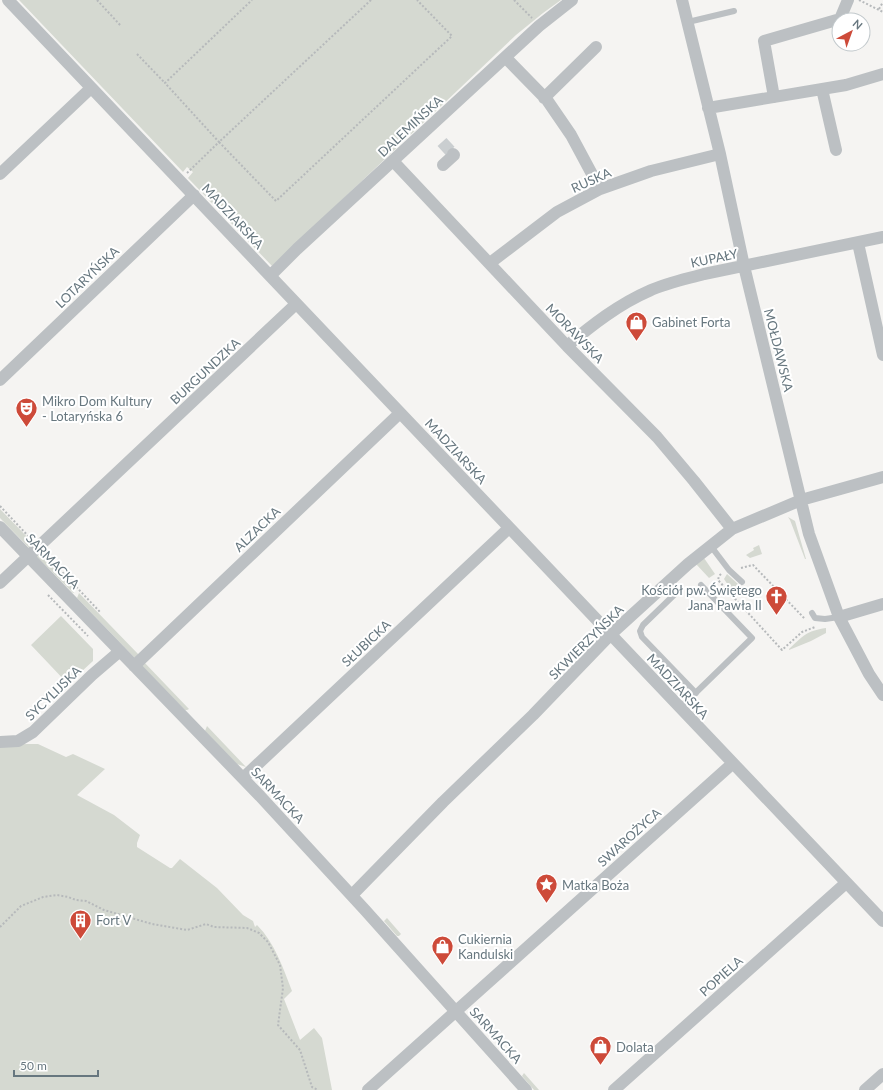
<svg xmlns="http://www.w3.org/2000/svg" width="883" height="1090" font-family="Lato,sans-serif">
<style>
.green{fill:#d5d9d1}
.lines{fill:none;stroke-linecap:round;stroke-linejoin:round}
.street-tunnel{stroke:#caced0;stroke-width:12;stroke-dasharray:12 6;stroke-linecap:butt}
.path{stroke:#b6b9bb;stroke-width:2;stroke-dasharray:2 2;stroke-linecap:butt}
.lane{stroke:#bcc0c3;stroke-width:6}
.street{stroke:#bcc0c3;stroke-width:12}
.labels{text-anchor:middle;stroke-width:4;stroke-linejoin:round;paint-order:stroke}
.street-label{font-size:13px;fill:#67777f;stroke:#fff}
.poi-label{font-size:13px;fill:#67777f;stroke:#fff;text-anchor:start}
</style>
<rect width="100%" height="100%" fill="#f5f4f2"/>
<!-- green -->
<path class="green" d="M 19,0 L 561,0 L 543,13 L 516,35 L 272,266 L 188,178 L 193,172 L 187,167 L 183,172 Z
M 0,509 L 36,546 L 31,550 L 0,518 Z
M 788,517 L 795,521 L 806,559 L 805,559 L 790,520 Z
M 759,545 L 762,554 L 750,558 L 746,555 L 754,550 L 753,548 Z
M 40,551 L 76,590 L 73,593 L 37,557 L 37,555 Z
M 704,558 L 715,574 L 709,578 L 696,564 Z
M 727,574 L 739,585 L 732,591 L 724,579 Z
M 79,593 L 139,655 L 135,658 L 134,657 L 77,598 Z
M 61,616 L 93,649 L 93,661 L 68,684 L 31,645 Z
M 826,628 L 826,633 L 811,641 L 789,650 L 789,649 C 803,636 806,631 826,628 Z
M 143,661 L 189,709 L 187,710 L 185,710 L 141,665 Z
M 207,726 L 246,767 L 237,764 L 205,731 Z
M 28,744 L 38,744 L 66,757 L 73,754 L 105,769 L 77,795 L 114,815 L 140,835 L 137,843 L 137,847 L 170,868 L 172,868 L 180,859 L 217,888 L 243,915 L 253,921 L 255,927 L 257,925 C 275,943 283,968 292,991 L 284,999 L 300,1040 L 314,1028 L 322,1038 L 332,1090 L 0,1090 L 0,745 Z
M 387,918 L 401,934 L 399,936 L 397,936 L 384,921 Z
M 524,1073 L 539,1090 L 534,1090 L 522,1076 Z"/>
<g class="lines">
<!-- street-tunnel -->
<path class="street-tunnel" d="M 442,142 L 453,154"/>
<!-- path -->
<path class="path" d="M 97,0 L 121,26
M 371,0 L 219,142 L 276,201 L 452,36 L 417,0
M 514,0 L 532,18
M 859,0 L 883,12
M 879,9 L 883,2
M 137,54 L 165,83
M 187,173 L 219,142 L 165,83 L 252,0
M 0,506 L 31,539
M 46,555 L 101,613
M 741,568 L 753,565 L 805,619
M 721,574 L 719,576 L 718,580 L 782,650 L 802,632 L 815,627
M 48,595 L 88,636
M 0,927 L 21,906 L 43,897 L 57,895 L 68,897 L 76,900 L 86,901 L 104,910 L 152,924 L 187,930 L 206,924 L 214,927 L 247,928 L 252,930 L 259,933 L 268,942 L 280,965 L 283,988 L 278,1025 L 300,1050 L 312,1087 L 318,1090"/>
<!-- lane -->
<path class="lane" d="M 688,22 L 734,11
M 710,545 L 729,570 L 742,582
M 674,595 L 643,625 L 640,631 L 642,637 L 696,693
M 812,613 L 815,618 L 825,619 L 839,617
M 680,708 L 752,638 L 701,585"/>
<!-- street -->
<path class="street" d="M 8,0 L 883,921
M 682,0 L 720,154 L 744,266 L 809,534 L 839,617 L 869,674 L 883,695
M 506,58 L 547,100 L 571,135 L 600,189
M 822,89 L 836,150
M 774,97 L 764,41 L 840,19 L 848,0
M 544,98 L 596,47
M 708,108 L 846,85 L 883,74
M 393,161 L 567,346 L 657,437 L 694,481 L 732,529
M 443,165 L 454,155 L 453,154
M 0,174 L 91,88
M 858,243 L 883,355
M 490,263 L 557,212 L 600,189 L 651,171 L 720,154
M 270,276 L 297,249 L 539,26 L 572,0
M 567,346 C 592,325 619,304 649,291 C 666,283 686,279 704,274 L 883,237
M 0,380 L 194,195
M 0,527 L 260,796 L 365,910 L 526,1090
M 0,583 L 296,304
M 839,617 L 883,604
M 134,666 L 400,413
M 0,742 L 18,741 L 33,732 L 92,675 L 120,651
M 243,778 L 509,528
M 352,895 L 443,802 L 533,715 L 610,635 L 688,564 L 732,529 L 801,500 L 883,477
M 368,1090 L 732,764
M 614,1090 L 846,883
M 865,1090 L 883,1074"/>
</g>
<!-- icons -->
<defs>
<symbol id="shop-pin" viewBox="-11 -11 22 30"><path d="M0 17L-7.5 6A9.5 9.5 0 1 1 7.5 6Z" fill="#cd4a39" stroke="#fff"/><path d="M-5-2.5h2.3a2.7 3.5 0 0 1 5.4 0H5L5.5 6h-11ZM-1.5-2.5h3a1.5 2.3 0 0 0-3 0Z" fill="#fff"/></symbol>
<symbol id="theatre-pin" viewBox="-11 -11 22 30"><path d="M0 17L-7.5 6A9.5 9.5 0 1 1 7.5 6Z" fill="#cd4a39" stroke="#fff"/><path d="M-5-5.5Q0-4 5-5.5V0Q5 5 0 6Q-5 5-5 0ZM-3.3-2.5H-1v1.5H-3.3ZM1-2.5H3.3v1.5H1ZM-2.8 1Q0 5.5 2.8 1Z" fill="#fff"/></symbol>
<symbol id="church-pin" viewBox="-11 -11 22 30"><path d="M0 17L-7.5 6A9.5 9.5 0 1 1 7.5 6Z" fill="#cd4a39" stroke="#fff"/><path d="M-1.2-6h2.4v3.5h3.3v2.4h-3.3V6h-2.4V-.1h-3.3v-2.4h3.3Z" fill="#fff"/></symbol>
<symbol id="sight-pin" viewBox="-11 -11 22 30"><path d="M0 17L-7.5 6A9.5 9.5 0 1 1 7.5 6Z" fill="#cd4a39" stroke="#fff"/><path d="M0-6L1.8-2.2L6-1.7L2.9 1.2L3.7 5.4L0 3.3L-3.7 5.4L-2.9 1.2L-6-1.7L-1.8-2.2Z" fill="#fff"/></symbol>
<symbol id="building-pin" viewBox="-11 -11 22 30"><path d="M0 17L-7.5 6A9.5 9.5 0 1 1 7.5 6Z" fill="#cd4a39" stroke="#fff"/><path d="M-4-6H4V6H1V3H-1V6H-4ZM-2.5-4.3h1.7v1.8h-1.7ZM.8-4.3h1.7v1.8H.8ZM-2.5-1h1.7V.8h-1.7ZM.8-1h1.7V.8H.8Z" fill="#fff"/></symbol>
</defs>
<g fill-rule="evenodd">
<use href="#shop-pin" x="624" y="310" width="25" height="34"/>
<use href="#theatre-pin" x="14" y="396" width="25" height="34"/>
<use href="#church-pin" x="764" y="584" width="25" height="34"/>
<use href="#sight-pin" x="534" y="872" width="25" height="34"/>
<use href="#building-pin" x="68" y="908" width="25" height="34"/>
<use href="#shop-pin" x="430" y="934" width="25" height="34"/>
<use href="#shop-pin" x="588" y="1034" width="25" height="34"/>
</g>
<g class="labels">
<!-- street labels -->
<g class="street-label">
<text transform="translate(410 126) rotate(-43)" y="5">DALEMIŃSKA</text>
<text transform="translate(591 180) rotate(-24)" y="5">RUSKA</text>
<text transform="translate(233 216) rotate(47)" y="5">MADZIARSKA</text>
<text transform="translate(714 258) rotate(-12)" y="5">KUPAŁY</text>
<text transform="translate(87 277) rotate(-44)" y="5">LOTARYŃSKA</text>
<text transform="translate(575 333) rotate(46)" y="5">MORAWSKA</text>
<text transform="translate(779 350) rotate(76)" y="5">MOŁDAWSKA</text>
<text transform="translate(205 371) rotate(-43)" y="5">BURGUNDZKA</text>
<text transform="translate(456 451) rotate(47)" y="5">MADZIARSKA</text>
<text transform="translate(257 529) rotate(-44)" y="5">ALZACKA</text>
<text transform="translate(53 561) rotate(46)" y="5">SARMACKA</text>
<text transform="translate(586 642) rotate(-45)" y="5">SKWIERZYŃSKA</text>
<text transform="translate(366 643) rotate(-43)" y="5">SŁUBICKA</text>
<text transform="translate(678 686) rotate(47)" y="5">MADZIARSKA</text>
<text transform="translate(53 693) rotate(-44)" y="5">SYCYLIJSKA</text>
<text transform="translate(278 795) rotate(47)" y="5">SARMACKA</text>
<text transform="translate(629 837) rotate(-42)" y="5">SWAROŻYCA</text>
<text transform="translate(721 976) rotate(-42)" y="5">POPIELA</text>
<text transform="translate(496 1035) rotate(48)" y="5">SARMACKA</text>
</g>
<!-- poi labels -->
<g class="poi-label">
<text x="652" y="327">Gabinet Forta</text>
<text x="42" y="406">Mikro Dom Kultury<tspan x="42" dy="15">- Lotaryńska 6</tspan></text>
<text x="762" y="595" text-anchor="end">Kościół pw. Świętego<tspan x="762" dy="15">Jana Pawła II</tspan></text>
<text x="562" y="890">Matka Boża</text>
<text x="96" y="925">Fort V</text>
<text x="458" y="944">Cukiernia<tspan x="458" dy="15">Kandulski</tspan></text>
<text x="616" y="1052">Dolata</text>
</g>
</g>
<!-- north arrow -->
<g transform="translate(851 32) rotate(41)"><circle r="19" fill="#ffffff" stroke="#c2c9cc"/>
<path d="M0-3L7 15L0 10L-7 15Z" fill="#cd4a39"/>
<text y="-6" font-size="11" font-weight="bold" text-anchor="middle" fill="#67777f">N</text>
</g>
<!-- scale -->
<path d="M14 1070v6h84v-6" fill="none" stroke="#67777f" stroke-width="2"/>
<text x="20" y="1070" font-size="12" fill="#67777f" stroke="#ffffff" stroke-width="3" paint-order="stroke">50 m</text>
</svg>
